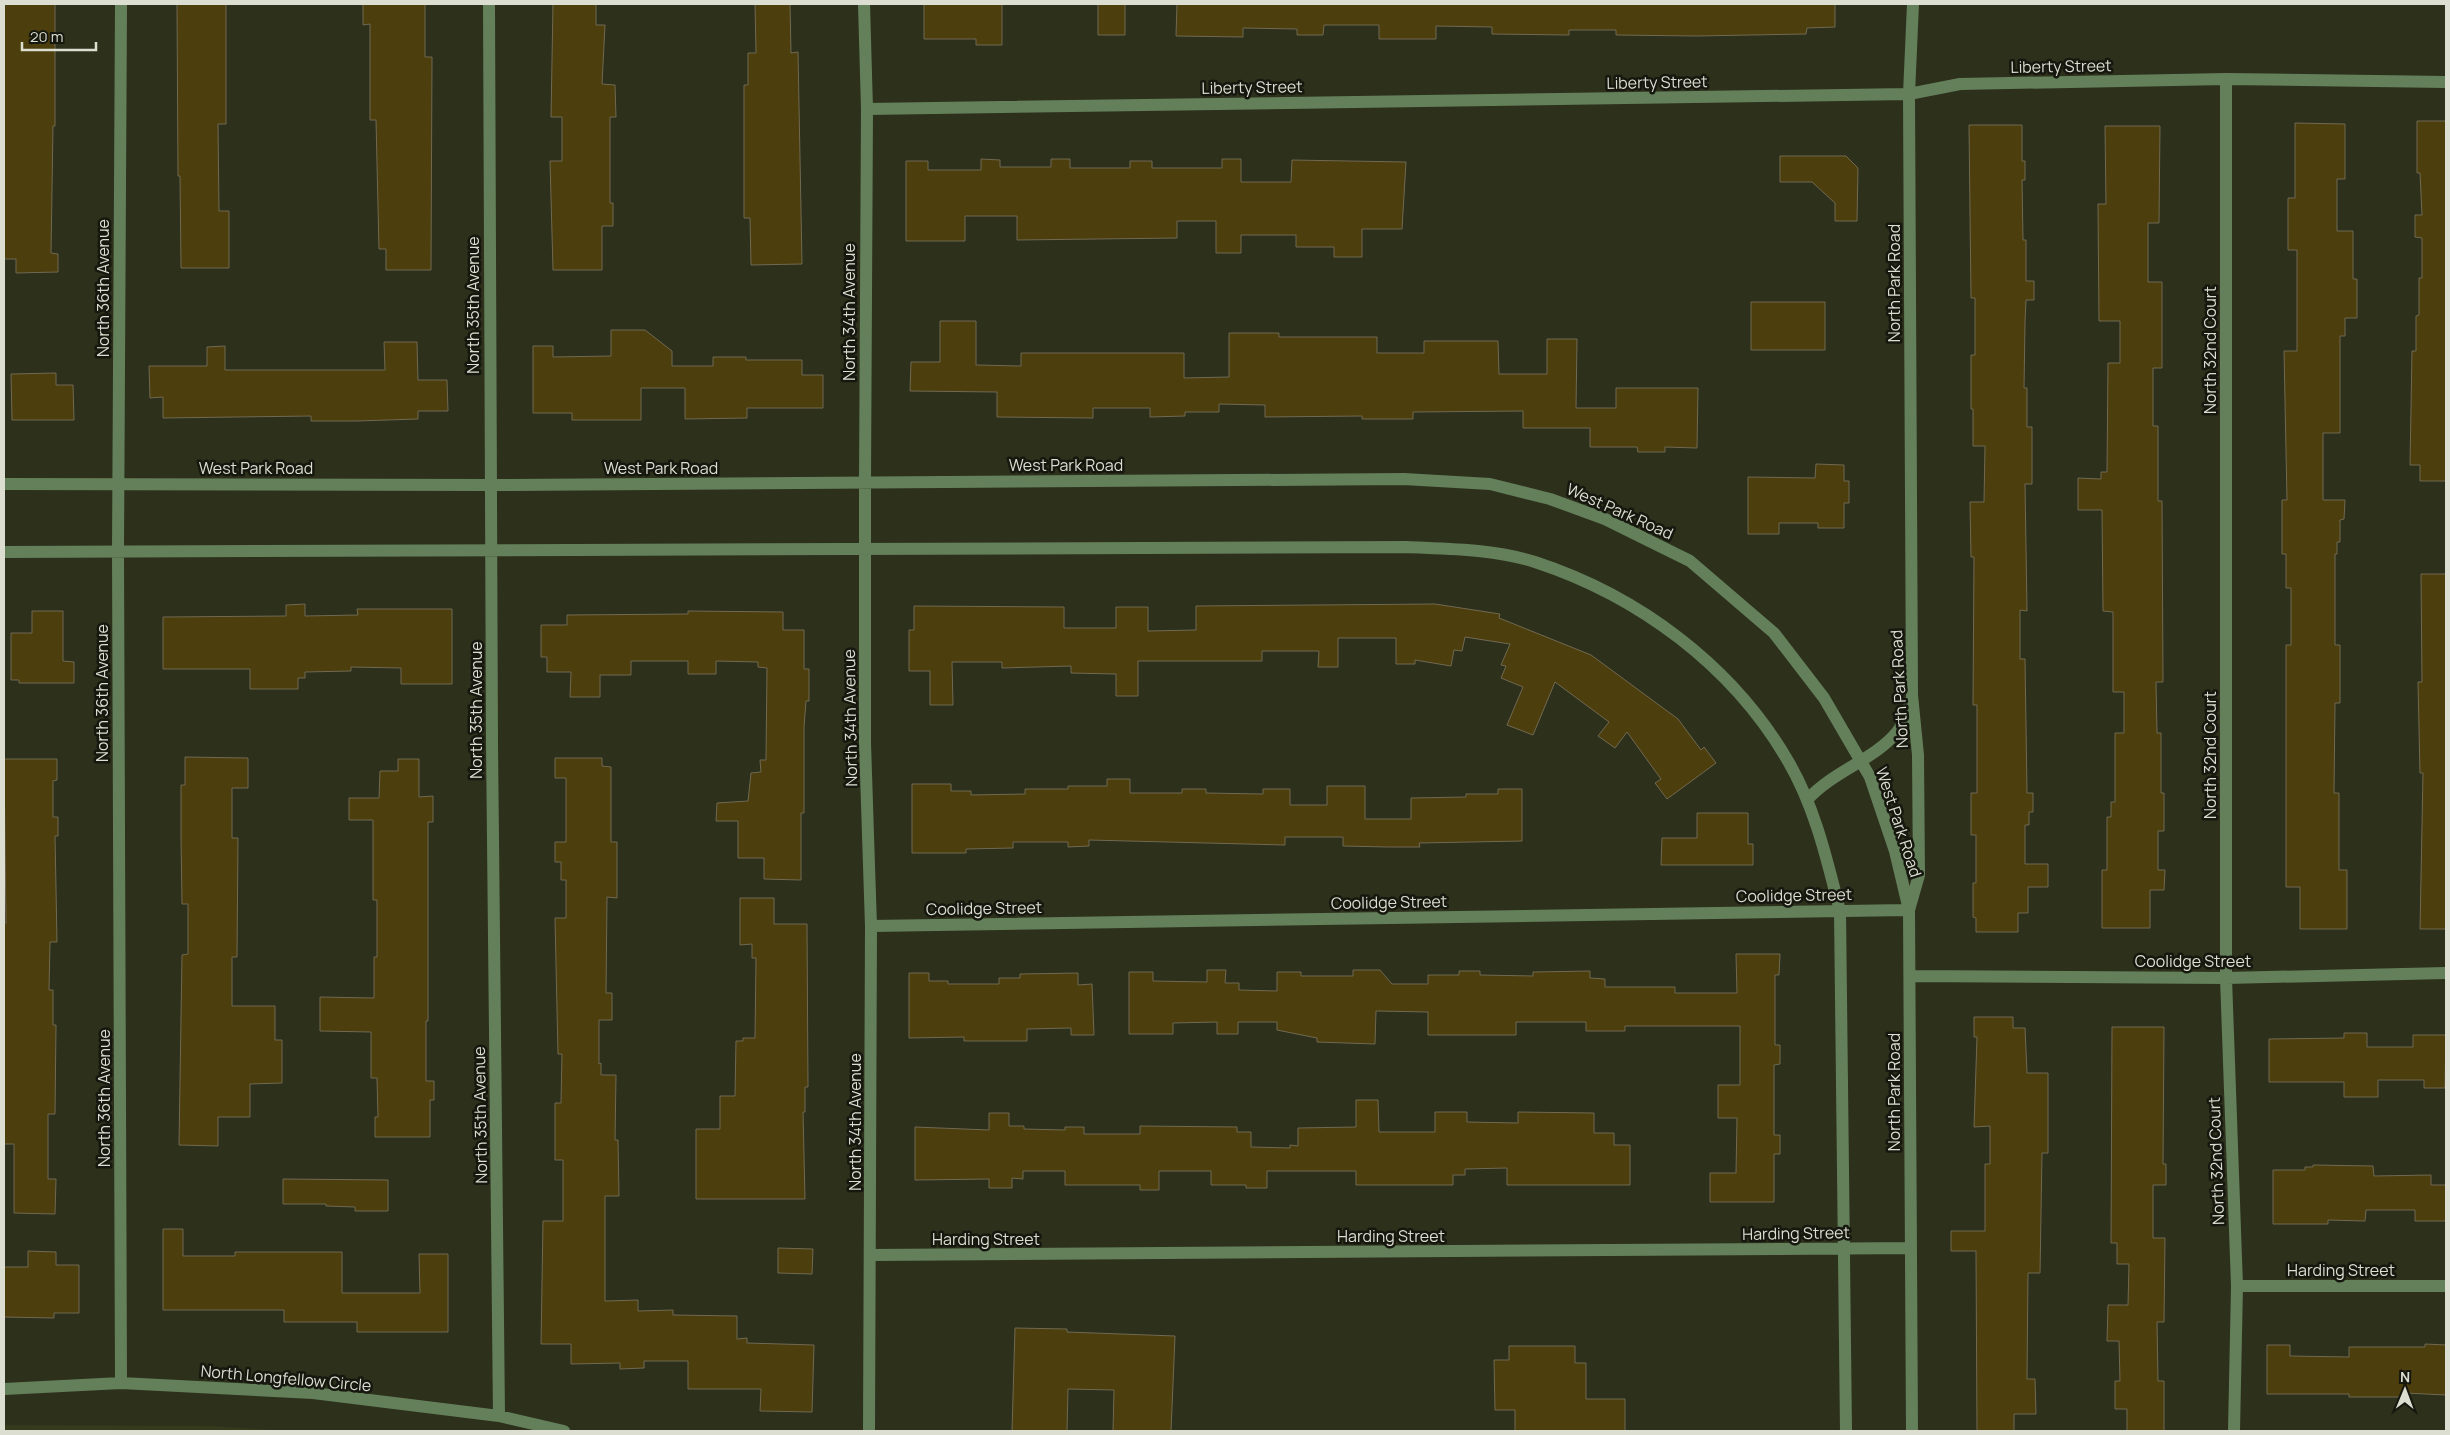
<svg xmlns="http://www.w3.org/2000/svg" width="2450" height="1435" font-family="Manrope,sans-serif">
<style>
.built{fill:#363a1d}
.building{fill:#4c3e0d;stroke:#716952}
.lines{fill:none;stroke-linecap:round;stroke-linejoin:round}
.minor{stroke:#63805b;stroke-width:12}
.labels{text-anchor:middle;stroke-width:5;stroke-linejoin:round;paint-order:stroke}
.street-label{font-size:16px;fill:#dbded0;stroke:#16170e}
</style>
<rect width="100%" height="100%" fill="#2d301b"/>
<!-- built -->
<path class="built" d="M 4,1425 L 209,1426 L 291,1431 L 4,1431 Z"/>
<!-- building -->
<path class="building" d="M 4,4 L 55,4 L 55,126 L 53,126 L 51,253 L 58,254 L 58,272 L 16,273 L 16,259 L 4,259 Z
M 177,4 L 226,4 L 226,124 L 218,124 L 219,211 L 229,211 L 229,268 L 181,268 L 180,176 L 178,176 Z
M 363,4 L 425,4 L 425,57 L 432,57 L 431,270 L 386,270 L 386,249 L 379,249 L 376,120 L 370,120 L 370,24 L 363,25 Z
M 553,4 L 596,4 L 596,25 L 605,25 L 602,84 L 615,85 L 616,117 L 610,117 L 610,203 L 613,203 L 613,226 L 602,226 L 602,270 L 553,270 L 550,161 L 562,161 L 562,117 L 551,117 Z
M 755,4 L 790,4 L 791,53 L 798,52 L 802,264 L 751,265 L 750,218 L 744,218 L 744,85 L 748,85 L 748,53 L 756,53 Z
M 924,4 L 1002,4 L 1002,45 L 976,45 L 976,39 L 924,39 Z
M 1098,4 L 1125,4 L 1125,35 L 1098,35 Z
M 1177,4 L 1835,4 L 1835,27 L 1807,28 L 1806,34 L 1696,36 L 1616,35 L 1616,30 L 1569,30 L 1569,35 L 1492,34 L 1492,27 L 1436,26 L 1436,39 L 1379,39 L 1379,25 L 1324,25 L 1323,35 L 1297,35 L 1297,29 L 1243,28 L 1243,37 L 1176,36 Z
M 2417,121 L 2446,121 L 2446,481 L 2420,481 L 2420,465 L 2410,465 L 2412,351 L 2416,351 L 2416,316 L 2419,315 L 2419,278 L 2422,278 L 2422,238 L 2415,237 L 2415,215 L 2422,215 L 2420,173 L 2417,173 Z
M 2295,123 L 2345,124 L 2345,179 L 2337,179 L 2337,231 L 2353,231 L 2353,279 L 2357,279 L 2357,318 L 2345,318 L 2345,336 L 2340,336 L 2340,433 L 2323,433 L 2323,500 L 2345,500 L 2344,519 L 2340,520 L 2340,542 L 2337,542 L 2337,554 L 2335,554 L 2335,645 L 2340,645 L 2340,703 L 2335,703 L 2334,793 L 2339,793 L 2339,870 L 2347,870 L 2347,929 L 2300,929 L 2300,887 L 2286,887 L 2286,645 L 2291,645 L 2291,588 L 2286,588 L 2286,554 L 2282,554 L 2282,500 L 2287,500 L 2284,351 L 2297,351 L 2297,250 L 2288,250 L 2288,198 L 2295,198 Z
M 1969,125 L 2022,125 L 2022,161 L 2025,161 L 2025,180 L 2022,180 L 2023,240 L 2026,240 L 2026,281 L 2034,281 L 2034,300 L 2026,300 L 2025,322 L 2024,388 L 2027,388 L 2027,427 L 2032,427 L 2032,484 L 2025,484 L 2027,611 L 2020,610 L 2020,659 L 2025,659 L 2027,793 L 2033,793 L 2033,812 L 2029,812 L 2029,825 L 2025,825 L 2025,864 L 2048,864 L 2048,887 L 2028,887 L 2028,913 L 2018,913 L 2018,932 L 1976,932 L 1976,918 L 1973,917 L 1973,883 L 1976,883 L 1976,835 L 1971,835 L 1971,793 L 1977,793 L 1977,705 L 1973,705 L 1974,557 L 1971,557 L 1970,502 L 1984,502 L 1985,446 L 1973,446 L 1973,409 L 1971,409 L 1971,355 L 1975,355 L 1975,298 L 1971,298 Z
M 2105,126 L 2160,126 L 2159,223 L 2148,223 L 2148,282 L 2162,282 L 2162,368 L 2153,368 L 2153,426 L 2158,426 L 2158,501 L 2162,501 L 2163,682 L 2156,682 L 2157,733 L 2161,733 L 2161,793 L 2164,793 L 2164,831 L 2158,831 L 2158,870 L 2165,870 L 2164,890 L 2150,890 L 2150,928 L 2102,928 L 2102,870 L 2107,870 L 2107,817 L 2111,817 L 2111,802 L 2115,802 L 2115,733 L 2124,733 L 2124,692 L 2113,692 L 2113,612 L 2103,611 L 2102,510 L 2078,510 L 2078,478 L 2101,479 L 2101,472 L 2107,472 L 2108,363 L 2120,363 L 2120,321 L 2099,321 L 2098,204 L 2106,204 Z
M 1780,156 L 1846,156 L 1858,168 L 1857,221 L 1835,221 L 1835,203 L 1812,182 L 1780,182 Z
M 981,159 L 1000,160 L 1000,167 L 1051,167 L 1051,159 L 1070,159 L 1070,168 L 1130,168 L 1130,161 L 1152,161 L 1152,168 L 1222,168 L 1222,159 L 1241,159 L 1241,182 L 1291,182 L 1292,160 L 1406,162 L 1402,229 L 1362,229 L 1362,257 L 1334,257 L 1334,247 L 1296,247 L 1296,235 L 1241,235 L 1241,253 L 1216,253 L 1216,221 L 1177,221 L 1177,238 L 1017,240 L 1017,216 L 965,216 L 965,241 L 906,241 L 906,161 L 928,161 L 928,170 L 981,170 Z
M 1751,302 L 1825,302 L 1825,350 L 1751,350 Z
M 940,321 L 976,321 L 976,365 L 1021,366 L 1021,353 L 1184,353 L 1184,378 L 1229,377 L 1229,333 L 1279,333 L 1279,337 L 1377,337 L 1377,353 L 1424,353 L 1424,341 L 1498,341 L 1499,374 L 1547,374 L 1547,339 L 1577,339 L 1576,408 L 1616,408 L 1616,388 L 1698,388 L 1697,448 L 1665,447 L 1665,452 L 1638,452 L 1637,447 L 1590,447 L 1590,428 L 1523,428 L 1523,411 L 1413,412 L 1413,419 L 1362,419 L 1362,416 L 1265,417 L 1265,405 L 1219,404 L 1219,412 L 1185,412 L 1185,416 L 1150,417 L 1150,408 L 1093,408 L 1093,418 L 997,417 L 997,392 L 910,391 L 911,362 L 940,362 Z
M 611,330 L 645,330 L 672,351 L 672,366 L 713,366 L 713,357 L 746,357 L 746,360 L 802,360 L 802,375 L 823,375 L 823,408 L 747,408 L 747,418 L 685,419 L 685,388 L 641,388 L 641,420 L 572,420 L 572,413 L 533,413 L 533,346 L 553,346 L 553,357 L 611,356 Z
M 384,342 L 417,342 L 418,380 L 447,380 L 448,411 L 418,411 L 418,419 L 357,421 L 311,421 L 311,416 L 163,418 L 163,397 L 150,398 L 149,366 L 207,366 L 207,347 L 225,346 L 225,370 L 385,370 Z
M 56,373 L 56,385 L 73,385 L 74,420 L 12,420 L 11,374 Z
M 1816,464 L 1844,465 L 1844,481 L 1849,481 L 1849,503 L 1844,503 L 1844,528 L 1818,528 L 1818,523 L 1779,523 L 1779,534 L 1748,534 L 1748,477 L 1815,478 Z
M 2421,574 L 2446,574 L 2446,929 L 2420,929 L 2423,773 L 2420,773 L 2418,682 L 2422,682 Z
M 305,604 L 305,616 L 358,615 L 357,609 L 452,609 L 452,684 L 401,684 L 401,668 L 351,667 L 351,671 L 305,672 L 305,678 L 298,678 L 298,689 L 250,689 L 250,669 L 163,669 L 163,617 L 286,616 L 286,605 Z
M 1435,604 L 1500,614 L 1499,618 L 1591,655 L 1678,719 L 1701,750 L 1704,747 L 1716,763 L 1667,799 L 1655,783 L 1661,779 L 1627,732 L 1615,748 L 1598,736 L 1609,722 L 1555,682 L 1533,735 L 1507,725 L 1523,687 L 1501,678 L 1506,666 L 1501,665 L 1510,644 L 1465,637 L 1462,651 L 1454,650 L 1451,666 L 1415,660 L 1415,664 L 1396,664 L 1396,638 L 1338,638 L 1338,667 L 1318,667 L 1319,651 L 1262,651 L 1262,661 L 1138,661 L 1138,696 L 1116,696 L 1116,674 L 1071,673 L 1071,666 L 1002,668 L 1002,662 L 952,662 L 953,705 L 930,705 L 930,671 L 909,671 L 909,630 L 914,630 L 914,606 L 1064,607 L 1064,628 L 1116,628 L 1116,607 L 1148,607 L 1148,631 L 1196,630 L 1196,606 Z
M 32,611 L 63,611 L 63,661 L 74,662 L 74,683 L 19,683 L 19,680 L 11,680 L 11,633 L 32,633 Z
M 688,611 L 783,612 L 783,630 L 804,630 L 804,669 L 809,669 L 809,701 L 806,701 L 804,727 L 804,813 L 801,813 L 801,880 L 764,879 L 764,858 L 738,858 L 738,821 L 716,821 L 717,803 L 748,801 L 751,773 L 761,772 L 760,760 L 766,760 L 767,668 L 758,667 L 758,662 L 716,661 L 716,674 L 688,674 L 688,661 L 631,661 L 631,675 L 600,675 L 600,697 L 570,697 L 571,672 L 547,672 L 547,657 L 541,657 L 541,625 L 567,625 L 567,615 L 688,614 Z
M 185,757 L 248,758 L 248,788 L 232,788 L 232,838 L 238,838 L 237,957 L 232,957 L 232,1006 L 275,1006 L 275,1040 L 282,1040 L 282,1083 L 250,1084 L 250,1117 L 218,1117 L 218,1146 L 179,1145 L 182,955 L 188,954 L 188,904 L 182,904 L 181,839 L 181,785 L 185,785 Z
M 555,758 L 602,758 L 602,766 L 611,767 L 611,842 L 617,842 L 617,898 L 607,897 L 606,993 L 612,993 L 612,1020 L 599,1020 L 599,1064 L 601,1063 L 601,1075 L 616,1075 L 615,1140 L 618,1140 L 619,1196 L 605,1196 L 605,1301 L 638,1300 L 638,1311 L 673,1310 L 673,1315 L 737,1316 L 737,1339 L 747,1338 L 747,1343 L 814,1345 L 812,1412 L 760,1411 L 761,1389 L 688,1389 L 688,1361 L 644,1361 L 644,1368 L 620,1369 L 620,1363 L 571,1364 L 571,1344 L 541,1344 L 543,1221 L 563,1221 L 563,1160 L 555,1160 L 555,1103 L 561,1103 L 562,1054 L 558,1054 L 555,918 L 566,918 L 566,880 L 561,880 L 561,862 L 555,862 L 555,842 L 566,842 L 566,778 L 555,778 Z
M 4,759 L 57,759 L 57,780 L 53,781 L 53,817 L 58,817 L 58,836 L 55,836 L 57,942 L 50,942 L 49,990 L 53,990 L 53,1025 L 56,1025 L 55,1114 L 48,1114 L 48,1179 L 56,1179 L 55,1214 L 14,1213 L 14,1144 L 4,1144 L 4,923 L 6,923 Z
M 398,759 L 419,759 L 419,797 L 433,796 L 433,822 L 428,822 L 428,1021 L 426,1021 L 426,1081 L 434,1081 L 434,1100 L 430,1100 L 430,1137 L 375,1137 L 375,1117 L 378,1117 L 377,1078 L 371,1078 L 371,1032 L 320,1031 L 320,997 L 374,998 L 374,957 L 377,957 L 377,900 L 373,900 L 373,820 L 349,820 L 349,798 L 379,798 L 380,771 L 398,771 Z
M 1107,779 L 1130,779 L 1130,793 L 1182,793 L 1182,789 L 1206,789 L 1206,793 L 1263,794 L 1263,789 L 1290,789 L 1290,805 L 1327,805 L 1327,786 L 1365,786 L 1365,819 L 1411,819 L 1411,798 L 1466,797 L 1466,794 L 1498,794 L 1498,789 L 1522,789 L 1522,841 L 1419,843 L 1420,847 L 1388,847 L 1343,846 L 1343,837 L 1285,837 L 1285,845 L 1089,840 L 1089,846 L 1068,847 L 1068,842 L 1013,842 L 1013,848 L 966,849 L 966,853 L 912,853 L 912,784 L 951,784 L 951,791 L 971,791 L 971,795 L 1025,794 L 1025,789 L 1068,789 L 1068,786 L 1107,786 Z
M 1697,813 L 1748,813 L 1748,844 L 1753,844 L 1753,865 L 1661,865 L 1662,838 L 1697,838 Z
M 740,898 L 774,898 L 774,924 L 807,924 L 808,1087 L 805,1087 L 805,1112 L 803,1112 L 805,1199 L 696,1199 L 696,1129 L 720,1129 L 720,1096 L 735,1096 L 736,1041 L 743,1041 L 743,1038 L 755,1038 L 756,958 L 752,958 L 752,944 L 740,945 Z
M 1736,954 L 1780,954 L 1779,975 L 1775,975 L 1775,1045 L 1780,1045 L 1780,1064 L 1774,1065 L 1774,1135 L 1780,1135 L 1780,1154 L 1774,1154 L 1774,1202 L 1710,1202 L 1710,1173 L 1736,1173 L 1737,1118 L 1718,1118 L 1718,1085 L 1740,1085 L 1740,1026 L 1625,1026 L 1625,1031 L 1586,1031 L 1586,1022 L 1516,1022 L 1516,1035 L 1428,1035 L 1428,1012 L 1376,1011 L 1375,1044 L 1317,1042 L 1317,1038 L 1277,1030 L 1277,1022 L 1238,1022 L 1238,1034 L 1217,1034 L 1217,1022 L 1173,1023 L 1173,1034 L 1129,1034 L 1129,972 L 1153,972 L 1153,981 L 1207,982 L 1207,970 L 1226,970 L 1225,983 L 1239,983 L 1239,990 L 1277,991 L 1277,972 L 1301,972 L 1301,976 L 1353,976 L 1353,970 L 1380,970 L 1392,984 L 1428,984 L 1428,975 L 1459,975 L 1459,971 L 1480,971 L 1480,975 L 1533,976 L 1533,972 L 1590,971 L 1590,978 L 1605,979 L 1605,987 L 1675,987 L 1675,993 L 1737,993 Z
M 909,973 L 929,973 L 929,981 L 948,981 L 948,984 L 999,984 L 999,978 L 1020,978 L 1020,974 L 1078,973 L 1078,985 L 1092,984 L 1094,1035 L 1071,1035 L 1071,1028 L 1027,1029 L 1027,1041 L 964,1041 L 964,1037 L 909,1038 Z
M 1974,1017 L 2013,1017 L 2013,1028 L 2025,1028 L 2027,1073 L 2048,1073 L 2048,1153 L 2042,1153 L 2040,1273 L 2028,1273 L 2027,1379 L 2035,1379 L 2036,1414 L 2014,1414 L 2014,1431 L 1977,1431 L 1976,1251 L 1951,1251 L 1951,1231 L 1985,1231 L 1985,1164 L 1990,1164 L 1990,1126 L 1974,1127 L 1977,1037 L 1974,1037 Z
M 2112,1027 L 2164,1027 L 2163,1164 L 2166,1164 L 2166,1185 L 2153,1185 L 2153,1238 L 2165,1238 L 2164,1322 L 2157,1322 L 2158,1381 L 2164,1381 L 2164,1431 L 2127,1431 L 2127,1409 L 2115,1409 L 2115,1381 L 2120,1381 L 2119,1341 L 2107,1341 L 2108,1305 L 2128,1305 L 2129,1264 L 2117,1264 L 2117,1243 L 2111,1243 Z
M 2344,1033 L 2367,1033 L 2367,1047 L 2413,1047 L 2413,1035 L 2446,1035 L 2445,1088 L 2424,1088 L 2424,1080 L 2378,1080 L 2378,1097 L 2344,1097 L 2344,1082 L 2269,1082 L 2269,1039 L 2344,1038 Z
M 1356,1100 L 1378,1100 L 1379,1132 L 1435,1132 L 1435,1112 L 1467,1112 L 1467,1122 L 1518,1123 L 1518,1112 L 1594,1113 L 1594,1133 L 1614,1133 L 1614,1145 L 1630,1145 L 1630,1185 L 1507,1185 L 1507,1168 L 1465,1169 L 1465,1175 L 1453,1175 L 1453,1185 L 1356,1185 L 1356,1171 L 1267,1171 L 1267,1188 L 1246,1188 L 1246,1185 L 1211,1185 L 1211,1171 L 1159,1171 L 1159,1190 L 1140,1190 L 1140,1185 L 1065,1185 L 1065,1171 L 1023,1171 L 1023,1179 L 1012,1178 L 1012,1188 L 989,1188 L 989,1179 L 915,1180 L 915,1127 L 989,1130 L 989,1113 L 1009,1113 L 1009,1126 L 1024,1126 L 1024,1129 L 1065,1130 L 1065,1127 L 1084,1127 L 1084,1134 L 1140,1134 L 1140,1126 L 1237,1127 L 1237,1132 L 1251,1132 L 1251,1147 L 1290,1148 L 1290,1145 L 1298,1146 L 1298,1128 L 1356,1127 Z
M 2313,1165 L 2373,1166 L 2374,1176 L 2431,1175 L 2431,1185 L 2446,1185 L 2446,1221 L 2415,1221 L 2415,1210 L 2366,1210 L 2365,1221 L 2328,1220 L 2328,1224 L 2273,1224 L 2273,1170 L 2305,1170 L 2305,1167 L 2313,1167 Z
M 283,1179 L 388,1180 L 388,1211 L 355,1211 L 355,1207 L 326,1206 L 326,1204 L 283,1204 Z
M 163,1229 L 183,1229 L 183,1256 L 235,1256 L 235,1252 L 342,1252 L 342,1293 L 420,1293 L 419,1254 L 448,1254 L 448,1332 L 357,1332 L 357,1322 L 284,1322 L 284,1310 L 163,1310 Z
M 778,1248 L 813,1249 L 812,1274 L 778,1273 Z
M 28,1251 L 56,1252 L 56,1265 L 79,1265 L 79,1313 L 54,1313 L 54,1318 L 4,1317 L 4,1267 L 28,1267 Z
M 1015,1328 L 1067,1329 L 1067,1332 L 1175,1336 L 1171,1431 L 1113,1431 L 1114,1390 L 1068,1389 L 1067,1431 L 1012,1431 Z
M 2425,1344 L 2446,1345 L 2446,1395 L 2405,1393 L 2405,1397 L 2349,1397 L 2349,1394 L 2267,1394 L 2267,1345 L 2290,1345 L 2290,1356 L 2349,1357 L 2349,1347 L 2425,1347 Z
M 1509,1346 L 1575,1346 L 1575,1363 L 1586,1363 L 1586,1399 L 1625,1399 L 1625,1431 L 1515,1431 L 1515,1410 L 1495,1410 L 1494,1360 L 1509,1360 Z"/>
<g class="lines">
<!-- minor -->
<path class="minor" d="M 489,4 L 492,744 L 499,1416
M 864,4 L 867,109 L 865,482 L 865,743 L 871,926 L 869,1431
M 2226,79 L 2226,978 L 2237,1286 L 2234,1431
M 867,109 L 1909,94 L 1960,84 L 2226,79 L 2446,82
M 4,484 L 491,485 L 1404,479 L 1490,484 L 1550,499 L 1605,519 L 1690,561 L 1774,633 L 1824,698 L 1870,777 L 1895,851 L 1909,910
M 4,552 L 1407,547 C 1450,549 1494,549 1535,562 C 1639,596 1733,666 1788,761 C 1815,807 1827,860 1840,911 L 1846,1431
M 1807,800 C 1833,771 1874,760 1897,732 C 1904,724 1907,711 1911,700
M 871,926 L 1909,910
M 1910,976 L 2226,978 L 2446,973
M 871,1255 L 1911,1248
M 2237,1286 L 2446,1286
M 121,1383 L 118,551 L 121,4
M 4,1389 L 121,1383 L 313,1393 L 499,1416 L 564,1431
M 1912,1431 L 1909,910 L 1919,875 L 1918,755 L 1912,695 L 1909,94 L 1913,4"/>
</g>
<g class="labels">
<!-- street labels -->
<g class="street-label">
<text transform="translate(2061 66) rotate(-1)" y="6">Liberty Street</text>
<text transform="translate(1657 82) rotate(-1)" y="6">Liberty Street</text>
<text transform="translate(1252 87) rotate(-1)" y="6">Liberty Street</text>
<text transform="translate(1894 283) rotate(-90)" y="6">North Park Road</text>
<text transform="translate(103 288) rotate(-90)" y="6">North 36th Avenue</text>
<text transform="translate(473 305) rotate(-90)" y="6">North 35th Avenue</text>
<text transform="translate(849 312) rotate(-90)" y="6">North 34th Avenue</text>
<text transform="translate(2210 350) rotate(-90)" y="6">North 32nd Court</text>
<text x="1066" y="471">West Park Road</text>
<text x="256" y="474">West Park Road</text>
<text x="661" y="474">West Park Road</text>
<text transform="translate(1620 511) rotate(24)" y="6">West Park Road</text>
<text transform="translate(1899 689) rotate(-93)" y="6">North Park Road</text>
<text transform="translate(102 693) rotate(-90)" y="6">North 36th Avenue</text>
<text transform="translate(476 710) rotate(-90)" y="6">North 35th Avenue</text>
<text transform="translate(850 718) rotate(-91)" y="6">North 34th Avenue</text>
<text transform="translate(2210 755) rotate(-90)" y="6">North 32nd Court</text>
<text transform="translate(1899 822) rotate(72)" y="6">West Park Road</text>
<text transform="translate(1794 895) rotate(-1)" y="6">Coolidge Street</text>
<text transform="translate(1389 902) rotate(-1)" y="6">Coolidge Street</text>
<text transform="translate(984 908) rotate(-1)" y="6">Coolidge Street</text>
<text x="2193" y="967">Coolidge Street</text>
<text transform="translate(1894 1092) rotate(-90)" y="6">North Park Road</text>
<text transform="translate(104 1098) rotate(-90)" y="6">North 36th Avenue</text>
<text transform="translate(480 1115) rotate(-91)" y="6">North 35th Avenue</text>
<text transform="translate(855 1122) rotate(-90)" y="6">North 34th Avenue</text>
<text transform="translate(2216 1161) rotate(-92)" y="6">North 32nd Court</text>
<text transform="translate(1796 1233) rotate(-1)" y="6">Harding Street</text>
<text x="1391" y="1242">Harding Street</text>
<text x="986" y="1245">Harding Street</text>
<text x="2341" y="1276">Harding Street</text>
<text transform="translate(286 1378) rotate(5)" y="6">North Longfellow Circle</text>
</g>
</g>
<!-- border -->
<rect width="2450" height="1435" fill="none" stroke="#dbded0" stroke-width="10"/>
<!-- north arrow -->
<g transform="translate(2405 1390) rotate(1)" stroke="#16170e" stroke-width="4" paint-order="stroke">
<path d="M0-4L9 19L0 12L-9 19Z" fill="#dbded0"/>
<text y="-8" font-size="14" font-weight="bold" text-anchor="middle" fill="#dbded0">N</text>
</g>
<!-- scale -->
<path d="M22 42v8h74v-8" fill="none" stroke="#dbded0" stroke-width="2.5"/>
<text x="30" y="42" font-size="15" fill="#dbded0" stroke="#16170e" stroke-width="4" paint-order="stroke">20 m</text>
</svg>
